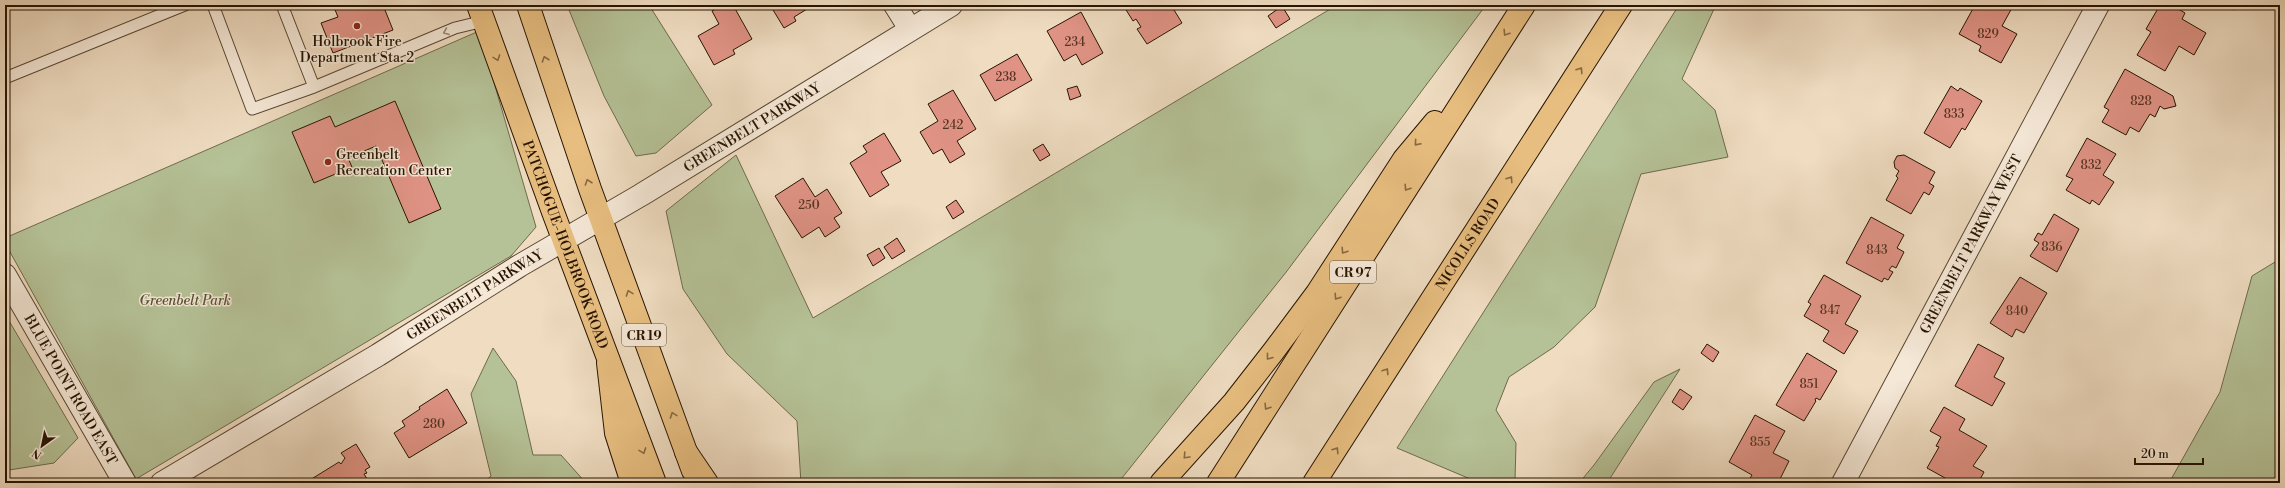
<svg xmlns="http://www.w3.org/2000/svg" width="2285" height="488" font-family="'Libre Bodoni',serif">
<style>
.green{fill:#b5c196;stroke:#6e6a4c}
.building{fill:#e09385;stroke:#261401}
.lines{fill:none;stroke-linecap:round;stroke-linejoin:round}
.lane-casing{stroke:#584631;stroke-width:13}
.street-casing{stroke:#584631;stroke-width:24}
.primary-casing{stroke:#261401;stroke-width:24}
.highway-casing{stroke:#261401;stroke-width:24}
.lane{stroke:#f5e8d7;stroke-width:11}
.street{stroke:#f5e8d7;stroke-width:22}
.primary{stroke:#e8be80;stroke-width:22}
.highway{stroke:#e8be80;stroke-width:22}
.oneway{stroke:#988977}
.oneway2{stroke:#876940}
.poi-dot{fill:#8f2418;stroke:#f5e8d7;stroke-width:1.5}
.labels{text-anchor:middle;stroke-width:3;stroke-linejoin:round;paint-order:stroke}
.number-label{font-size:12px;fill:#543422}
.shield{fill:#f5e8d7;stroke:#645441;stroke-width:1}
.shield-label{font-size:13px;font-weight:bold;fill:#261401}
.poi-label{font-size:14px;fill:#261401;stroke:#f5e8d7}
.street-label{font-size:14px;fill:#261401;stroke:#f5e8d7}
.park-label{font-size:14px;font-style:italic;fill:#585135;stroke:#f5e8d7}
</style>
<rect width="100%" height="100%" fill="#efdcc1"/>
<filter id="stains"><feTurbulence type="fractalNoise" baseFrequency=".005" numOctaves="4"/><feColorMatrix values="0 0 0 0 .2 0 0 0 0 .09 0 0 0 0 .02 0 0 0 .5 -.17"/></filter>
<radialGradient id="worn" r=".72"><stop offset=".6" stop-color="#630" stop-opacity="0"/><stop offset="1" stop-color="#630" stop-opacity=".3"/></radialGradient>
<!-- green -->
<path class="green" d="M 567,5 L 649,5 L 712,105 L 656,153 L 636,156 L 604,96 Z
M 1337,5 L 1486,5 L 1287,271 L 1118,483 L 801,483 L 797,421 L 727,354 L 683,289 L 666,211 L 736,155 L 813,318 Z
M 1679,5 L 1732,5 L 1714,9 L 1682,79 L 1715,110 L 1728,157 L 1641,174 L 1595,307 L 1554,347 L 1509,377 L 1496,410 L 1516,443 L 1515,480 L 1475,481 L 1397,448 Z
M 479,31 L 536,227 L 511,256 L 136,479 L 5,243 L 5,238 Z
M 2280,259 L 2280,483 L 2169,483 L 2220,392 L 2252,276 Z
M 5,314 L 78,438 L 54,463 L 9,470 L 7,483 L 5,483 Z
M 493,348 L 516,381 L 533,455 L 561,455 L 586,483 L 483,483 L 491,476 L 471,394 Z
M 1680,369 L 1607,483 L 1579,483 L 1594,465 L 1654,382 Z"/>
<!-- building -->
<path class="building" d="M 333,5 L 383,5 L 393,30 L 333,53 L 321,23 L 338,17 Z
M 723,5 L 733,5 L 752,39 L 733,50 L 735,54 L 714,65 L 698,36 L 719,24 L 712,11 Z
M 770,5 L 811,5 L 812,6 L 794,17 L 796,21 L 784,28 Z
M 1123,5 L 1171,5 L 1182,23 L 1147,44 L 1137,29 L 1141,27 L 1136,19 L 1133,21 Z
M 1975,5 L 2013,6 L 2002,26 L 2017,34 L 2001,63 L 1979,51 L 1981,46 L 1959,34 Z
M 2160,5 L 2172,5 L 2185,13 L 2182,19 L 2206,33 L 2194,55 L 2179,46 L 2165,71 L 2137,55 L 2151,32 L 2146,29 Z
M 2224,5 L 2237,5 L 2234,10 Z
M 1282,6 L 1290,19 L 1276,28 L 1268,16 Z
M 1081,12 L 1103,53 L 1082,65 L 1076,54 L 1064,61 L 1047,31 Z
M 1017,54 L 1032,80 L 995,101 L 980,75 Z
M 2125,69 L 2173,96 L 2176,106 L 2164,109 L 2160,106 L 2155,117 L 2150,114 L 2139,132 L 2130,127 L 2126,135 L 2102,122 L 2109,110 L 2104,107 Z
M 1077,86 L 1081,96 L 1070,100 L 1067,89 Z
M 1951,86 L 1958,91 L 1960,88 L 1982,101 L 1965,130 L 1962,128 L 1950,148 L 1924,133 Z
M 953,90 L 976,129 L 957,141 L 965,154 L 950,163 L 942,149 L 933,154 L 920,132 L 938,121 L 928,104 Z
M 395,101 L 441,209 L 409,223 L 376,146 L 348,158 L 352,167 L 314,183 L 292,132 L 330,116 L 335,127 Z
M 884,133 L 901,161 L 881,172 L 889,185 L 870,197 L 850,163 L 867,152 L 863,146 Z
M 2087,138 L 2116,154 L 2103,175 L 2114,182 L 2099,205 L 2092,200 L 2090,204 L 2066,190 L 2073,179 L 2066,176 Z
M 1043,144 L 1050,155 L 1040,161 L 1033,150 Z
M 1904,155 L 1935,172 L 1929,183 L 1934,186 L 1929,195 L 1924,192 L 1911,214 L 1886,200 L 1898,178 L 1896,176 L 1899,171 L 1895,168 L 1894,162 L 1897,156 Z
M 803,178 L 815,197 L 827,189 L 842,213 L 834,218 L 840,227 L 825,237 L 819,227 L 802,238 L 775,196 Z
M 956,200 L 964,212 L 953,219 L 946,207 Z
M 2054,214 L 2079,229 L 2057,272 L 2030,256 L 2039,243 L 2034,240 L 2038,233 L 2042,235 Z
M 1871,217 L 1904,235 L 1897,248 L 1904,252 L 1896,268 L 1892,266 L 1889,270 L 1893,272 L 1888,280 L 1884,278 L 1882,282 L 1846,263 Z
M 897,238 L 905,251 L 892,259 L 884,247 Z
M 879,248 L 885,258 L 873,266 L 867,255 Z
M 1824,275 L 1861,296 L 1845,324 L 1858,331 L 1844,354 L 1823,341 L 1829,331 L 1804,316 L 1811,304 L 1808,302 Z
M 2020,277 L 2047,293 L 2024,333 L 2016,329 L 2012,337 L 1990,323 Z
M 1707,344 L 1719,352 L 1713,362 L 1701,353 Z
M 1978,344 L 2004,358 L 1994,377 L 2005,383 L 1992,406 L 1955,386 Z
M 1807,353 L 1837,371 L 1820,400 L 1816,398 L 1815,400 L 1816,401 L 1804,421 L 1776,405 Z
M 447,389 L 467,423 L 409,458 L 394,433 L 405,426 L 402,421 L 420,409 L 419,407 Z
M 1680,389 L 1692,397 L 1683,410 L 1672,402 Z
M 1944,407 L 1965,419 L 1959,430 L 1987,446 L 1973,466 L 1984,472 L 1978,483 L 1966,480 L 1964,483 L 1954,483 L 1927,468 L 1939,447 L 1936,446 L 1941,437 L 1930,431 Z
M 1755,415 L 1785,431 L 1773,453 L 1789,461 L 1778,483 L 1754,483 L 1749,480 L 1752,475 L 1729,462 Z
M 356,444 L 370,467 L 365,470 L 367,473 L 364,474 L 369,482 L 305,483 L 339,462 L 341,464 L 345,458 L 341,453 Z"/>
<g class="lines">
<defs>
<path id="lane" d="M 213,5 L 252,109 L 314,87 L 455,28 L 484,21
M 282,5 L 314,87
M 5,78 L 185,5"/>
<g id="street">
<path d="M 895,5 L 910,29"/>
<path id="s1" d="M 5,275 L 125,483"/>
<path id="s2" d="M 162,483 L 378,355 L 519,266 L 641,195 L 951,5"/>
<path id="s3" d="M 1843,483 L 2098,5"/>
</g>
<g id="primary">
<path id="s4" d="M 478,5 L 553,212 L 655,483"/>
<path d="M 528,5 L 590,189 L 693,471"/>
</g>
<g id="highway">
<path d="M 608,363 L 616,433 L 632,483"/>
<path d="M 686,452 L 707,483"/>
<path d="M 1161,483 L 1234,402 L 1273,352 L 1317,293 L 1404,159 L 1435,122"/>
<path d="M 1218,483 L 1524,5"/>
<path id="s5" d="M 1314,483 L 1621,5"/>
</g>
</defs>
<!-- lane casing -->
<use href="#lane" class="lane-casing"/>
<!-- street casing -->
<use href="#street" class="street-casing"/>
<!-- primary casing -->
<use href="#primary" class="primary-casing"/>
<!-- highway casing -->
<use href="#highway" class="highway-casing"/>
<!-- lane -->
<use href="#lane" class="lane"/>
<!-- street -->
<use href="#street" class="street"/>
<!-- primary -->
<use href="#primary" class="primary"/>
<!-- highway -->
<use href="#highway" class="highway"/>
</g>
<!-- one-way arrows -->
<defs><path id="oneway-chevron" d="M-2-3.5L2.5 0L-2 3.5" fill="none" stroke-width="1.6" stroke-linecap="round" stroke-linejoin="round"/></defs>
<use class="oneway" href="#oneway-chevron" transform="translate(446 32) rotate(157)"/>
<g class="oneway2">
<use href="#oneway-chevron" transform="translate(1506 33) rotate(123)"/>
<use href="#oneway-chevron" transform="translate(497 58) rotate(70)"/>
<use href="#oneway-chevron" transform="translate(545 59) rotate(-109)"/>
<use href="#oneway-chevron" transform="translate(1580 70) rotate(-57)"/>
<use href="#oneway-chevron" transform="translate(1417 143) rotate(131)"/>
<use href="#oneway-chevron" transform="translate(1510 179) rotate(-57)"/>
<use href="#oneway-chevron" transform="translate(588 182) rotate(-109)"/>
<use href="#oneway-chevron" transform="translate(1407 188) rotate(123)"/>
<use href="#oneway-chevron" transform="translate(1344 251) rotate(123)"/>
<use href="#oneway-chevron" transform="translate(629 293) rotate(-110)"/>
<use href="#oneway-chevron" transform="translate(1337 297) rotate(123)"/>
<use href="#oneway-chevron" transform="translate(1269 357) rotate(128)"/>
<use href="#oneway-chevron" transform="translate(1386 371) rotate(-57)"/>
<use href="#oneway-chevron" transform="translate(1267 407) rotate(123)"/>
<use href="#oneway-chevron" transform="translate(673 415) rotate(-110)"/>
<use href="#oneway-chevron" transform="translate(1336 450) rotate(-57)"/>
<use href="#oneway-chevron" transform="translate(643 451) rotate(70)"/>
<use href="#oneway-chevron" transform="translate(1186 456) rotate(133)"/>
</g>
<!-- markers -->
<g class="poi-dot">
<circle cx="357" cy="26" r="4"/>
<circle cx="328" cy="162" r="4"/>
</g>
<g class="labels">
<!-- number labels -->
<g class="number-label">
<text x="1988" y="38">829</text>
<text x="1075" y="46">234</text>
<text x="1006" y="81">238</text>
<text x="2141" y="105">828</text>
<text x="1954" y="118">833</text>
<text x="953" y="129">242</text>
<text x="2091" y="169">832</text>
<text x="809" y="209">250</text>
<text x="2052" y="251">836</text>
<text x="1877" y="254">843</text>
<text x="1830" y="314">847</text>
<text x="2017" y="315">840</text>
<text x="1809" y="388">851</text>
<text x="434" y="428">280</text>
<text x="1760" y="446">855</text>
</g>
<!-- shield labels -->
<g class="shield">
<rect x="1330" y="261" width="46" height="22" rx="3"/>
<rect x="622" y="324" width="44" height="22" rx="3"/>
</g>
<g class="shield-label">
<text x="1353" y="277">CR 97</text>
<text x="644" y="340">CR 19</text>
</g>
<!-- poi labels -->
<g class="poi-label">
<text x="357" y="46">Holbrook Fire<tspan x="357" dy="16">Department Sta. 2</tspan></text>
<text x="336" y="159" text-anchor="start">Greenbelt<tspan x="336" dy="16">Recreation Center</tspan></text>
</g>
<!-- street labels -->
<g class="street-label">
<text dy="5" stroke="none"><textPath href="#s2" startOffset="689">GREENBELT PARKWAY</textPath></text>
<text dy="5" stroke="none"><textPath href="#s5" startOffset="284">NICOLLS ROAD</textPath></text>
<text dy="5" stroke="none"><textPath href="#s3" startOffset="271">GREENBELT PARKWAY WEST</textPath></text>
<text dy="5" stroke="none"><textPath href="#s4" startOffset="255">PATCHOGUE-HOLBROOK ROAD</textPath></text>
<text dy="5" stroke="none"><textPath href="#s2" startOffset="365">GREENBELT PARKWAY</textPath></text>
<text dy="5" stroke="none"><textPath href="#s1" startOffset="132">BLUE POINT ROAD EAST</textPath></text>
</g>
<!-- park labels -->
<g class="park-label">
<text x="185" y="305">Greenbelt Park</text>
</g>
</g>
<!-- margin -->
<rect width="2285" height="488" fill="none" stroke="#efdcc1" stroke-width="20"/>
<rect x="6" y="6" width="2273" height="476" fill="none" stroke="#261401" stroke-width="2"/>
<rect x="10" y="10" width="2265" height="468" fill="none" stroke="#261401"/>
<!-- north arrow -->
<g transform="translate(42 446) rotate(213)" stroke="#f5e8d7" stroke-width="3" paint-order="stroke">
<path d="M0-3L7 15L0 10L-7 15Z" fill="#261401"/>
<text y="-6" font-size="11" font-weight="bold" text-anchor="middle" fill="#261401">N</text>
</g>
<!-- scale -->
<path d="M2135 458v6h68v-6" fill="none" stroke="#261401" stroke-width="2"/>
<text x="2141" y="458" font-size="12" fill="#261401" stroke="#f5e8d7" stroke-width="3" paint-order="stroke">20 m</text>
<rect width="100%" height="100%" filter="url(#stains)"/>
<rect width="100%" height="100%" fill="url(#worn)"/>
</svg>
